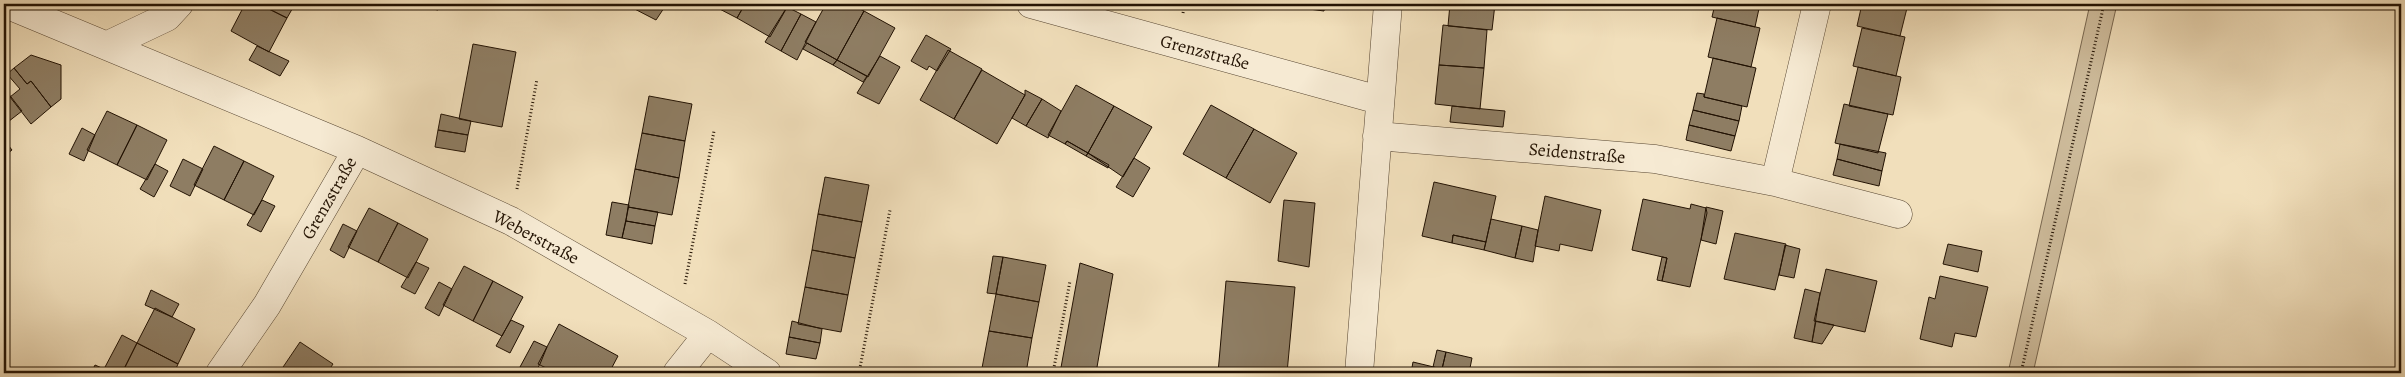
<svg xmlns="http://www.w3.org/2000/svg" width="2405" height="377" font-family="Alegreya,serif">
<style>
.green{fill:#cebc9c;stroke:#786750}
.building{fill:#8e7d63;stroke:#221203}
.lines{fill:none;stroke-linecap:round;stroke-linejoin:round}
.minor-casing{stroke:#564531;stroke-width:29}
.path{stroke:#221203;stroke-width:3;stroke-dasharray:1 2.5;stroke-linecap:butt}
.minor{stroke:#f6ead3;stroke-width:28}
.labels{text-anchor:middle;stroke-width:4;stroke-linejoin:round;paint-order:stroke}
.street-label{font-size:18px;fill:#221203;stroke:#f6ead3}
</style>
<rect width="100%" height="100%" fill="#f1dfbb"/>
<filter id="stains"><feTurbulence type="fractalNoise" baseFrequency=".004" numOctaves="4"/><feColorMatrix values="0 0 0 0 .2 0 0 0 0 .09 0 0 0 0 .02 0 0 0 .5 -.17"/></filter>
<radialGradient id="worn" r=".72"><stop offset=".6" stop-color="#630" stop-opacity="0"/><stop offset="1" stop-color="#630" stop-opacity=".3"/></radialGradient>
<!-- green -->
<path class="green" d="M 2090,4 L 2117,4 L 2033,373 L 2008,373 Z"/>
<!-- building -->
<path class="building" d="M 245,4 L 259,4 L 287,18 L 269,52 L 231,31 Z
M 259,4 L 295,4 L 287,18 Z
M 406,4 L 441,4 L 438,10 Z
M 625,4 L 664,4 L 666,5 L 656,20 Z
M 710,4 L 745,4 L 737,18 Z
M 745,4 L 789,4 L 770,37 L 737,18 Z
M 826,4 L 850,4 L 864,11 L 837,60 L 805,42 Z
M 1268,4 L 1310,4 L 1309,9 Z
M 1310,4 L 1325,4 L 1324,11 L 1309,9 Z
M 1450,4 L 1495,4 L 1492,30 L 1448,26 Z
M 1715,4 L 1760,4 L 1755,27 L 1712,17 Z
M 1862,4 L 1908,4 L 1900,36 L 1857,26 Z
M 787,7 L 801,14 L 781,51 L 765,42 Z
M 864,11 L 895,28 L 868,77 L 837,60 Z
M 801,14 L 816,22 L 797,60 L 781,51 Z
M 1717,18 L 1760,28 L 1751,67 L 1708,57 Z
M 1443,25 L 1487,30 L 1484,68 L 1439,65 Z
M 1862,28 L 1905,37 L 1896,76 L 1853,66 Z
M 926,35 L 951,49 L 937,71 L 929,66 L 927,70 L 911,61 Z
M 807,43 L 837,60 L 833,65 L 803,49 Z
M 473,44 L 516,52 L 502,127 L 459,119 Z
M 257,46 L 289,61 L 280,76 L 249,60 Z
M 948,50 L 982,69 L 954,119 L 920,100 Z
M 31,55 L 61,65 L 61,99 L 51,107 L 31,81 L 27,84 L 14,68 Z
M 880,56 L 900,67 L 879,104 L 857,93 Z
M 1713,58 L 1756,68 L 1747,107 L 1704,97 Z
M 837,60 L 867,76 L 863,82 L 833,65 Z
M 1439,65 L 1484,68 L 1480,109 L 1435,104 Z
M 1858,67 L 1901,77 L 1893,115 L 1849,106 Z
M 14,68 L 27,84 L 31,81 L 51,107 L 31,124 L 10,97 L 20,89 L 7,74 Z
M 982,70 L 1025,95 L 997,144 L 954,119 Z
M 1076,85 L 1114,106 L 1088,153 L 1067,141 L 1065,144 L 1048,135 Z
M 4,88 L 22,111 L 4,125 Z
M 1025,90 L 1042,99 L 1026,126 L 1012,118 L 1025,95 Z
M 1697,93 L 1704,94 L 1704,97 L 1742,106 L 1739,121 L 1693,110 Z
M 649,96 L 692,104 L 685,141 L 642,133 Z
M 1042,99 L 1061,111 L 1048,138 L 1026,126 Z
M 1844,104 L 1888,114 L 1878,153 L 1835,143 Z
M 1211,105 L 1254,129 L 1226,178 L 1183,154 Z
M 1114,106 L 1152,127 L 1123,177 L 1088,153 Z
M 1452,106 L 1505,111 L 1503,127 L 1450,122 Z
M 1693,110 L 1739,121 L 1735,136 L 1689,125 Z
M 107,111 L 137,125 L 117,165 L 87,150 Z
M 441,114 L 471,121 L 468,135 L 438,130 Z
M 137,125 L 167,140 L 147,180 L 117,165 Z
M 1689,125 L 1735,136 L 1731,151 L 1686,140 Z
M 82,128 L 95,135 L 84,161 L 69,154 Z
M 1254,129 L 1297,153 L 1270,203 L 1226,178 Z
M 438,130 L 468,135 L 465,152 L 435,147 Z
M 642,133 L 685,141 L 679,178 L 635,169 Z
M 4,140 L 12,150 L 4,156 Z
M 1067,141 L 1088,153 L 1086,156 L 1065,144 Z
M 1840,144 L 1886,153 L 1882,171 L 1837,159 Z
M 214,146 L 244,161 L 224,200 L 194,185 Z
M 1088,153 L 1109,165 L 1108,168 L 1086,156 Z
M 1134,158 L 1150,168 L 1133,197 L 1116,187 Z
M 183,159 L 203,169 L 190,196 L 170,186 Z
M 1837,159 L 1882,171 L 1879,186 L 1833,175 Z
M 244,161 L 274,176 L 254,215 L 224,200 Z
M 155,164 L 168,171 L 154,197 L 140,189 Z
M 635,169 L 679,178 L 672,215 L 628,207 Z
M 825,177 L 869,185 L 862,222 L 818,214 Z
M 1434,182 L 1496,196 L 1486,242 L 1453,235 L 1452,243 L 1422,236 Z
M 1545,196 L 1601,210 L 1592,251 L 1560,244 L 1559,251 L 1535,246 Z
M 1643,199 L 1690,209 L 1691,204 L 1706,208 L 1707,213 L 1690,287 L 1662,281 L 1667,258 L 1632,250 Z
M 262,200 L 275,206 L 261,232 L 247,225 Z
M 1284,200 L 1315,203 L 1309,267 L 1278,261 Z
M 612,202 L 629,205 L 622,238 L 606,235 Z
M 628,207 L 658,212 L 655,226 L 626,221 Z
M 1706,207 L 1723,211 L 1716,244 L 1701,240 Z
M 369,208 L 398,223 L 378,262 L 348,247 Z
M 818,214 L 862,222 L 855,258 L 812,250 Z
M 1491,219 L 1522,226 L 1515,258 L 1484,250 Z
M 626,221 L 655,226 L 652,244 L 622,238 Z
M 398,223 L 428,239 L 408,278 L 378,262 Z
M 343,224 L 357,231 L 344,258 L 330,250 Z
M 1522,226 L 1538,230 L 1533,262 L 1515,258 Z
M 1735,233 L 1786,244 L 1775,290 L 1724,279 Z
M 1453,235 L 1486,242 L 1484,250 L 1452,243 Z
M 1948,244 L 1982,251 L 1978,272 L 1943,264 Z
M 1785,245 L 1800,249 L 1794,278 L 1779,275 Z
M 812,250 L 855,258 L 848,295 L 805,287 Z
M 993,256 L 1003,257 L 996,294 L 987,293 Z
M 1003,257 L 1046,265 L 1039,302 L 996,294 Z
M 1662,257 L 1667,258 L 1662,281 L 1657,280 Z
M 416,262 L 429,268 L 415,294 L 401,287 Z
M 1080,263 L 1113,274 L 1096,373 L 1060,373 Z
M 464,266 L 493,281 L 473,321 L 443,305 Z
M 1826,269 L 1877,281 L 1865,332 L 1814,321 Z
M 1940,276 L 1988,287 L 1976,337 L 1955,333 L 1952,347 L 1920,339 L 1929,297 L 1935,299 Z
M 493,281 L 523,297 L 502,336 L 473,321 Z
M 1226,281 L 1295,287 L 1287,373 L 1218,373 Z
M 439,282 L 452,289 L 439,316 L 425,308 Z
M 805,287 L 848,295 L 841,332 L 798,324 Z
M 1805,289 L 1820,293 L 1812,342 L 1794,338 Z
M 151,290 L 179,304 L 172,317 L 145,305 Z
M 996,294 L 1039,302 L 1032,338 L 989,331 Z
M 155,308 L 195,329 L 178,364 L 137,343 Z
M 511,320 L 524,326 L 510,353 L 496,346 Z
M 792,321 L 822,329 L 820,343 L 789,337 Z
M 1816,321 L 1834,325 L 1822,344 L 1812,342 Z
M 559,324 L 618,356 L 609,373 L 556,373 L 538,364 Z
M 989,331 L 1032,338 L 1026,373 L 982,368 Z
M 122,335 L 137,343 L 122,373 L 112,373 L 104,369 Z
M 789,337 L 820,343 L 816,359 L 786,354 Z
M 534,341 L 547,347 L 540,364 L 535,373 L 533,373 L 520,367 Z
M 300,342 L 333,364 L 327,373 L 279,373 Z
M 137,343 L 178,364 L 174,373 L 122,373 Z
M 1437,350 L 1446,352 L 1442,369 L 1433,367 Z
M 1446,352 L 1472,358 L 1469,373 L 1442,369 Z
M 1413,362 L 1442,369 L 1460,373 L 1411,373 Z
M 95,365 L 104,369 L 112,373 L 91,373 Z
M 982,368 L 1017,373 L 981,373 Z"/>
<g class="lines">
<defs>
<path id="minor" d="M 6,4 L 357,150 L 511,221 L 708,334 L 767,373
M 1031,4 L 1379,100
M 108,45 L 167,17 L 179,4
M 1377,136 L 1655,159 L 1775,182 L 1817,4
M 1775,182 L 1898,214
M 220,373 L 267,305 L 357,150
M 677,373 L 708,334
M 1359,373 L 1388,4"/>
</defs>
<!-- minor casing -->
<use href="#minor" class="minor-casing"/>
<!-- path -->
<path class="path" d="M 1183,13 L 1185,4
M 517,189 L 537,79
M 685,284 L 714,131
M 859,373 L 890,210
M 1053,373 L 1070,281
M 2021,373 L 2104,4"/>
<!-- minor -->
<use href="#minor" class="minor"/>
</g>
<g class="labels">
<!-- street labels -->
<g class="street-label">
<text transform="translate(1205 52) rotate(15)" y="6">Grenzstraße</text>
<text transform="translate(1577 153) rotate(5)" y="6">Seidenstraße</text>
<text transform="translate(329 198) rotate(-60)" y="6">Grenzstraße</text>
<text transform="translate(536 237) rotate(28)" y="6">Weberstraße</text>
</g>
</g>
<!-- margin -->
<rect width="2405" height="377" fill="none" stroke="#f1dfbb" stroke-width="20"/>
<rect x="5" y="5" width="2395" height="367" fill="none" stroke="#221203" stroke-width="2.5"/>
<rect x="10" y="10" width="2385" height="357" fill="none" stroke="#221203"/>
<rect width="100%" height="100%" filter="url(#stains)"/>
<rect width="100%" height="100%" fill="url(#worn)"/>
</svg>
